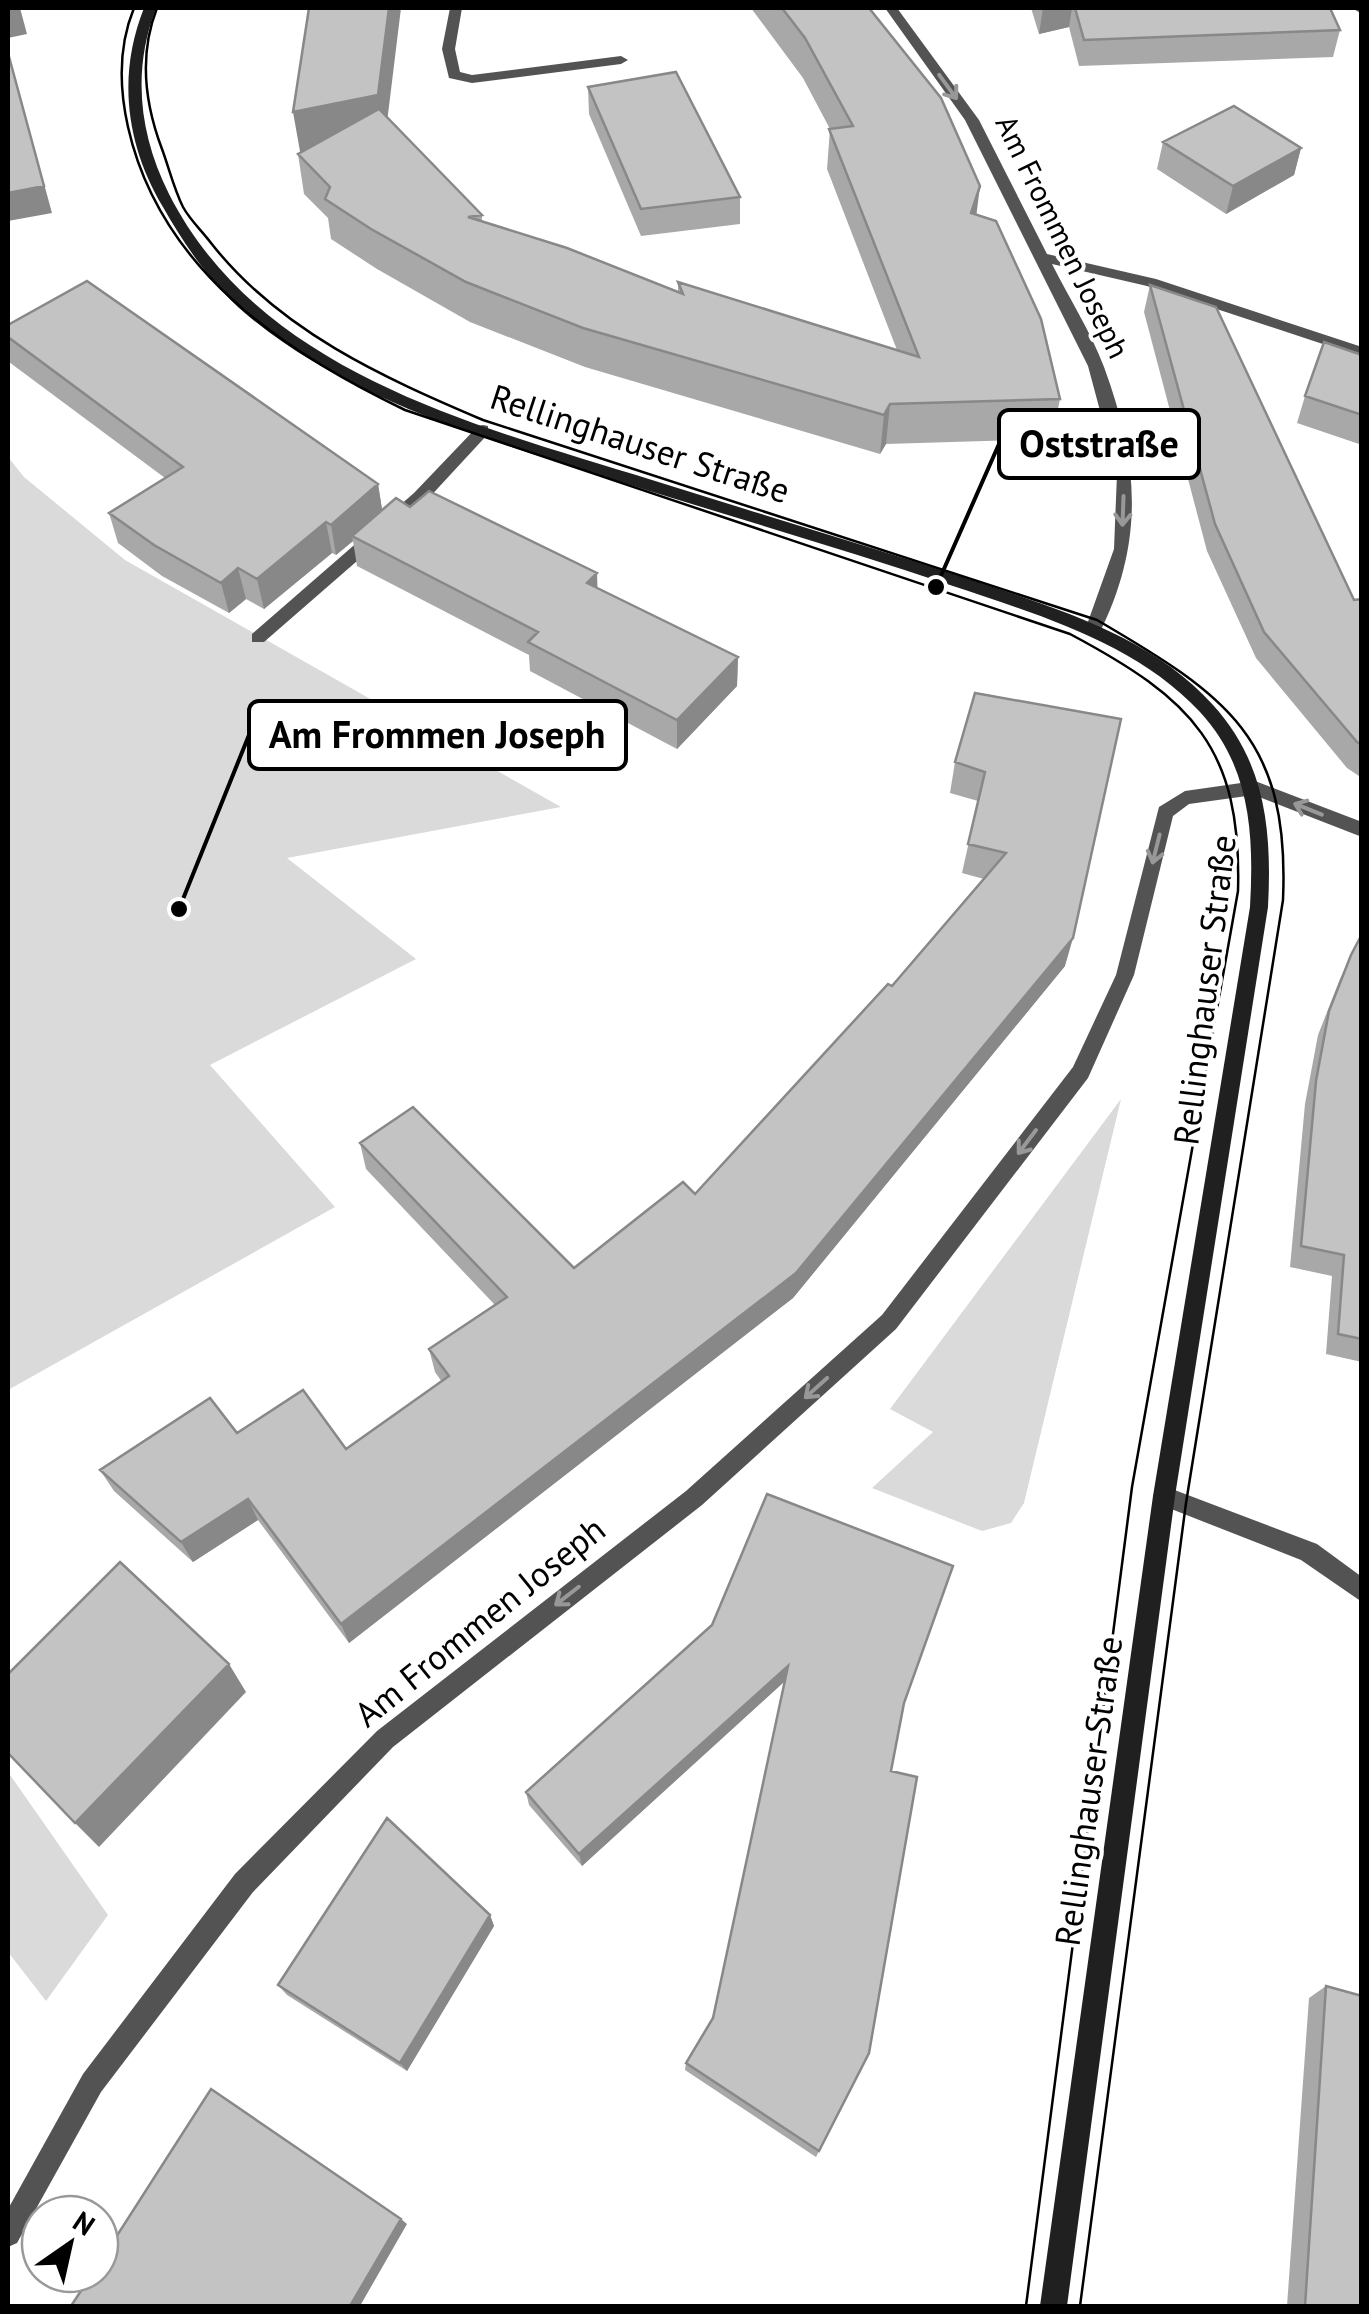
<svg xmlns="http://www.w3.org/2000/svg" width="1369" height="2314" font-family="'PT Sans',sans-serif">
<style>
.green{fill:#dadada}
.lines{fill:none;stroke-linecap:round;stroke-linejoin:round}
.lane{fill:#535353;fill-rule:evenodd}
.street{fill:#535353;fill-rule:evenodd}
.secondary{fill:#202020;fill-rule:evenodd}
.tram{stroke:#000;stroke-width:2.5}
.wall{fill:#a8a8a8}
.shaded-wall{fill:#888}
.building{fill:#c3c3c3;stroke:#888;stroke-width:2.5}
.oneway{stroke:#989898}
.labels{text-anchor:middle;stroke-width:8;stroke-linejoin:round;paint-order:stroke}
.far-street-label{font-size:30px;fill:#000;stroke:#fff}
.street-label{font-size:35px;fill:#000;stroke:#fff}
.leader{fill:none;stroke:#000;stroke-width:4}
.callout-dot{fill:#000;stroke:#fff;stroke-width:4}
.callout{fill:#fff;stroke:#000;stroke-width:4}
.callout-label{font-size:38px;text-anchor:middle;font-weight:bold;fill:#000}
</style>
<rect width="100%" height="100%" fill="#fff"/>
<!-- green -->
<path class="green" d="M 8,457 L 24,477 L 125,560 L 561,807 L 287,858 L 416,959 L 210,1065 L 335,1207 L 8,1390 Z
M 1121,1099 L 1024,1503 L 1011,1523 L 982,1531 L 872,1488 L 933,1432 L 890,1409 Z
M 8,1772 L 108,1915 L 46,2001 L 8,1952 Z"/>
<g class="lines">
<!-- lane -->
<path class="lane" d="M 483,425 L 488,426 L 488,434 L 426,501 L 264,642 L 252,642 L 252,634 L 414,493 L 478,426 Z"/>
<!-- street -->
<path class="street" d="M 450,8 L 462,8 L 455,49 L 460,72 L 472,75 L 621,56 L 628,60 L 621,64 L 472,83 L 449,78 L 442,49 Z
M 885,8 L 897,8 L 979,120 L 1047,254 L 1156,279 L 1362,347 L 1362,357 L 1147,286 L 1052,264 C 1069,298 1091,332 1104,367 C 1139,462 1145,542 1099,634 L 1087,634 L 1085,630 L 1114,549 L 1117,474 L 1088,366 L 965,120 Z
M 1352,8 L 1362,8 L 1362,14 Z
M 1255,781 L 1362,822 L 1362,837 L 1254,795 L 1189,804 L 1173,816 L 1134,975 L 1088,1078 L 896,1329 L 702,1505 L 393,1747 L 253,1892 L 101,2092 L 17,2243 L 8,2247 L 8,2209 L 83,2074 L 235,1874 L 377,1731 L 686,1491 L 882,1315 L 1073,1067 L 1116,975 L 1159,807 L 1185,791 Z
M 1164,1486 L 1317,1544 L 1362,1577 L 1362,1602 L 1301,1560 L 1156,1503 L 1153,1496 L 1156,1489 Z"/>
<!-- secondary -->
<path class="secondary" d="M 144,8 L 156,8 C 132,71 139,134 169,194 C 260,373 475,425 652,480 C 756,513 862,544 966,578 C 1052,607 1151,635 1213,705 C 1266,763 1272,832 1268,907 L 1175,1496 L 1067,2306 L 1040,2306 L 1153,1496 L 1250,907 C 1254,836 1251,767 1200,712 C 1136,643 1039,615 953,586 C 831,545 708,510 586,471 C 468,433 342,395 246,314 C 212,285 185,246 163,207 C 126,145 117,76 144,8 Z"/>
<!-- tram -->
<path class="tram" d="M 134,8 C 118,47 119,87 128,127 C 160,269 282,351 405,410 L 1070,634 C 1192,699 1242,747 1238,891 L 1132,1487 L 1026,2306
M 157,8 C 139,54 145,104 162,149 C 169,168 174,189 183,207 C 190,220 202,231 211,243 C 280,331 382,377 483,420 L 1097,620 C 1227,696 1290,738 1283,900 L 1186,1503 L 1080,2306"/>
</g>
<!-- wall -->
<path class="wall" d="M 751,8 L 869,8 L 976,215 L 1060,399 L 1052,439 L 886,444 L 880,454 L 585,367 L 470,322 L 377,269 L 331,239 L 328,218 L 304,194 L 298,154 L 388,118 L 482,215 L 482,222 L 678,292 L 678,282 L 897,350 L 827,169 L 830,129 L 803,78 Z
M 1031,8 L 1330,8 L 1340,30 L 1333,57 L 1079,66 L 1069,27 L 1039,34 Z
M 588,87 L 740,197 L 740,224 L 641,236 L 589,114 Z
M 1163,142 L 1301,148 L 1294,175 L 1226,214 L 1157,169 Z
M 1150,285 L 1354,600 L 1362,599 L 1362,778 L 1347,768 L 1256,658 L 1207,551 L 1144,312 Z
M 8,325 L 378,484 L 382,510 L 410,507 L 597,573 L 597,588 L 738,657 L 737,686 L 677,749 L 530,671 L 529,655 L 357,566 L 353,541 L 336,555 L 332,553 L 264,609 L 246,599 L 229,613 L 162,576 L 118,543 L 109,513 L 165,478 L 9,362 Z
M 1362,355 L 1362,445 L 1297,423 L 1305,396 Z
M 975,693 L 1065,966 L 793,1298 L 349,1643 L 258,1520 L 193,1562 L 114,1491 L 100,1470 L 237,1433 L 346,1449 L 442,1382 L 435,1372 L 429,1349 L 495,1305 L 366,1169 L 360,1143 L 574,1268 L 695,1194 L 892,986 L 984,879 L 962,873 L 978,801 L 950,793 L 955,762 Z
M 1362,934 L 1362,1362 L 1326,1354 L 1332,1276 L 1290,1267 L 1305,1104 L 1318,1035 L 1340,979 Z
M 712,1625 L 904,1707 L 891,1771 L 869,2053 L 816,2157 L 685,2070 L 686,2063 L 713,2018 L 784,1682 L 582,1866 L 529,1805 L 526,1792 Z
M 490,1915 L 494,1926 L 407,2071 L 287,1995 L 278,1985 Z
M 1326,1986 L 1362,2306 L 1287,2306 L 1309,1998 Z"/>
<!-- shaded-wall -->
<path class="shaded-wall" d="M 20,8 L 27,34 L 8,38 L 8,10 Z
M 389,8 L 401,8 L 384,147 L 301,157 L 293,112 Z
M 1043,8 L 1072,8 L 1069,27 L 1039,34 Z
M 8,52 L 52,213 L 8,221 Z
M 1301,148 L 1294,175 L 1226,214 L 1233,186 Z
M 980,186 L 975,226 L 971,213 Z
M 890,404 L 886,444 L 880,454 L 884,415 Z
M 378,484 L 383,515 L 352,536 L 353,541 L 336,555 L 331,525 Z
M 326,522 L 332,553 L 264,609 L 257,579 Z
M 238,568 L 246,599 L 229,613 L 221,583 Z
M 597,573 L 598,603 L 587,583 Z
M 738,657 L 737,686 L 677,749 L 677,720 Z
M 1073,938 L 1065,966 L 793,1298 L 349,1643 L 341,1624 Z
M 248,1499 L 258,1520 L 193,1562 L 181,1542 Z
M 229,1664 L 246,1692 L 99,1847 L 75,1823 Z
M 788,1666 L 786,1680 L 582,1866 L 579,1854 Z
M 490,1915 L 494,1926 L 407,2071 L 400,2063 Z
M 401,2219 L 407,2224 L 360,2306 L 350,2306 Z"/>
<!-- building -->
<path class="building" d="M 309,8 L 389,8 L 378,95 L 293,112 Z
M 782,8 L 869,8 L 941,98 L 980,186 L 971,213 L 996,221 L 1041,319 L 1060,399 L 890,404 L 884,415 L 583,328 L 466,282 L 371,229 L 325,199 L 330,187 L 298,154 L 379,109 L 482,215 L 468,217 L 567,248 L 683,294 L 678,282 L 919,357 L 829,129 L 853,126 L 805,38 Z
M 1075,8 L 1330,8 L 1340,30 L 1084,40 Z
M 8,53 L 44,186 L 8,193 Z
M 676,72 L 740,197 L 641,209 L 588,87 Z
M 1234,106 L 1301,148 L 1233,186 L 1163,142 Z
M 87,281 L 378,484 L 331,525 L 326,522 L 257,579 L 238,568 L 221,583 L 154,545 L 109,513 L 183,467 L 8,337 L 8,325 Z
M 1150,285 L 1216,307 L 1354,600 L 1362,599 L 1362,745 L 1357,742 L 1264,632 L 1215,524 Z
M 1324,342 L 1362,355 L 1362,415 L 1305,396 Z
M 429,491 L 597,573 L 587,583 L 738,657 L 677,720 L 528,642 L 538,632 L 352,536 L 396,498 L 410,507 Z
M 975,693 L 1121,719 L 1073,938 L 796,1273 L 341,1624 L 248,1499 L 181,1542 L 100,1470 L 210,1398 L 237,1433 L 303,1390 L 346,1449 L 449,1376 L 429,1349 L 507,1297 L 360,1143 L 413,1107 L 574,1268 L 683,1182 L 695,1194 L 888,984 L 892,986 L 1006,853 L 968,844 L 985,772 L 955,762 Z
M 1362,934 L 1362,1339 L 1338,1334 L 1344,1255 L 1301,1246 L 1316,1081 L 1329,1011 L 1351,955 Z
M 767,1494 L 953,1566 L 904,1703 L 891,1771 L 917,1777 L 869,2053 L 819,2151 L 686,2063 L 713,2018 L 788,1666 L 579,1854 L 526,1792 L 712,1625 Z
M 120,1562 L 229,1664 L 75,1823 L 8,1753 L 8,1674 Z
M 387,1818 L 490,1915 L 400,2063 L 278,1985 Z
M 1326,1986 L 1362,1996 L 1362,2306 L 1305,2306 Z
M 211,2089 L 401,2219 L 350,2306 L 71,2306 L 92,2274 L 100,2274 L 100,2262 Z"/>
<!-- one-way arrows -->
<defs><path id="oneway-shaft" d="M-6 0H5M1.5-3L5.5 0L1.5 3" fill="none" stroke-width="1.6" stroke-linecap="round" stroke-linejoin="round" transform="scale(2.5)"/></defs>
<g class="oneway">
<use href="#oneway-shaft" transform="translate(948 87) rotate(54)"/>
<use href="#oneway-shaft" transform="translate(1123 511) rotate(92)"/>
<use href="#oneway-shaft" transform="translate(1308 809) rotate(-158)"/>
<use href="#oneway-shaft" transform="translate(1156 849) rotate(104)"/>
<use href="#oneway-shaft" transform="translate(1027 1142) rotate(127)"/>
<use href="#oneway-shaft" transform="translate(816 1388) rotate(138)"/>
<use href="#oneway-shaft" transform="translate(567 1596) rotate(142)"/>
</g>
<g class="labels">
<!-- far-street labels -->
<g class="far-street-label">
<text transform="translate(1062 237) rotate(64)" y="10">Am Frommen Joseph</text>
</g>
<!-- street labels -->
<g class="street-label">
<text transform="translate(640 444) rotate(18)" y="12">Rellinghauser Straße</text>
<text transform="translate(1205 990) rotate(-83)" y="12">Rellinghauser Straße</text>
<text transform="translate(480 1622) rotate(-39)" y="12">Am Frommen Joseph</text>
<text transform="translate(1089 1791) rotate(-82)" y="12">Rellinghauser Straße</text>
</g>
</g>
<!-- callouts -->
<path class="leader" d="M936 587L999 444M179 909L249 735"/>
<g class="callout-dot">
<circle cx="936" cy="587" r="10"/>
<circle cx="179" cy="909" r="10"/>
</g>
<g class="callout">
<rect x="999" y="410" width="200" height="68" rx="10"/>
<rect x="249" y="701" width="377" height="68" rx="10"/>
</g>
<g class="callout-label">
<text x="1099" y="457">Oststraße</text>
<text x="437" y="748">Am Frommen Joseph</text>
</g>
<!-- border -->
<rect width="1369" height="2314" fill="none" stroke="#000000" stroke-width="20"/>
<!-- north arrow -->
<g transform="translate(70 2244) rotate(34)"><circle r="48" fill="#ffffff" stroke="#999999" stroke-width="2.5"/>
<path d="M0-8L18 38L0 25L-18 38Z" fill="#000000"/>
<text y="-15" font-size="28" font-weight="bold" text-anchor="middle" fill="#000000">N</text>
</g>
</svg>
